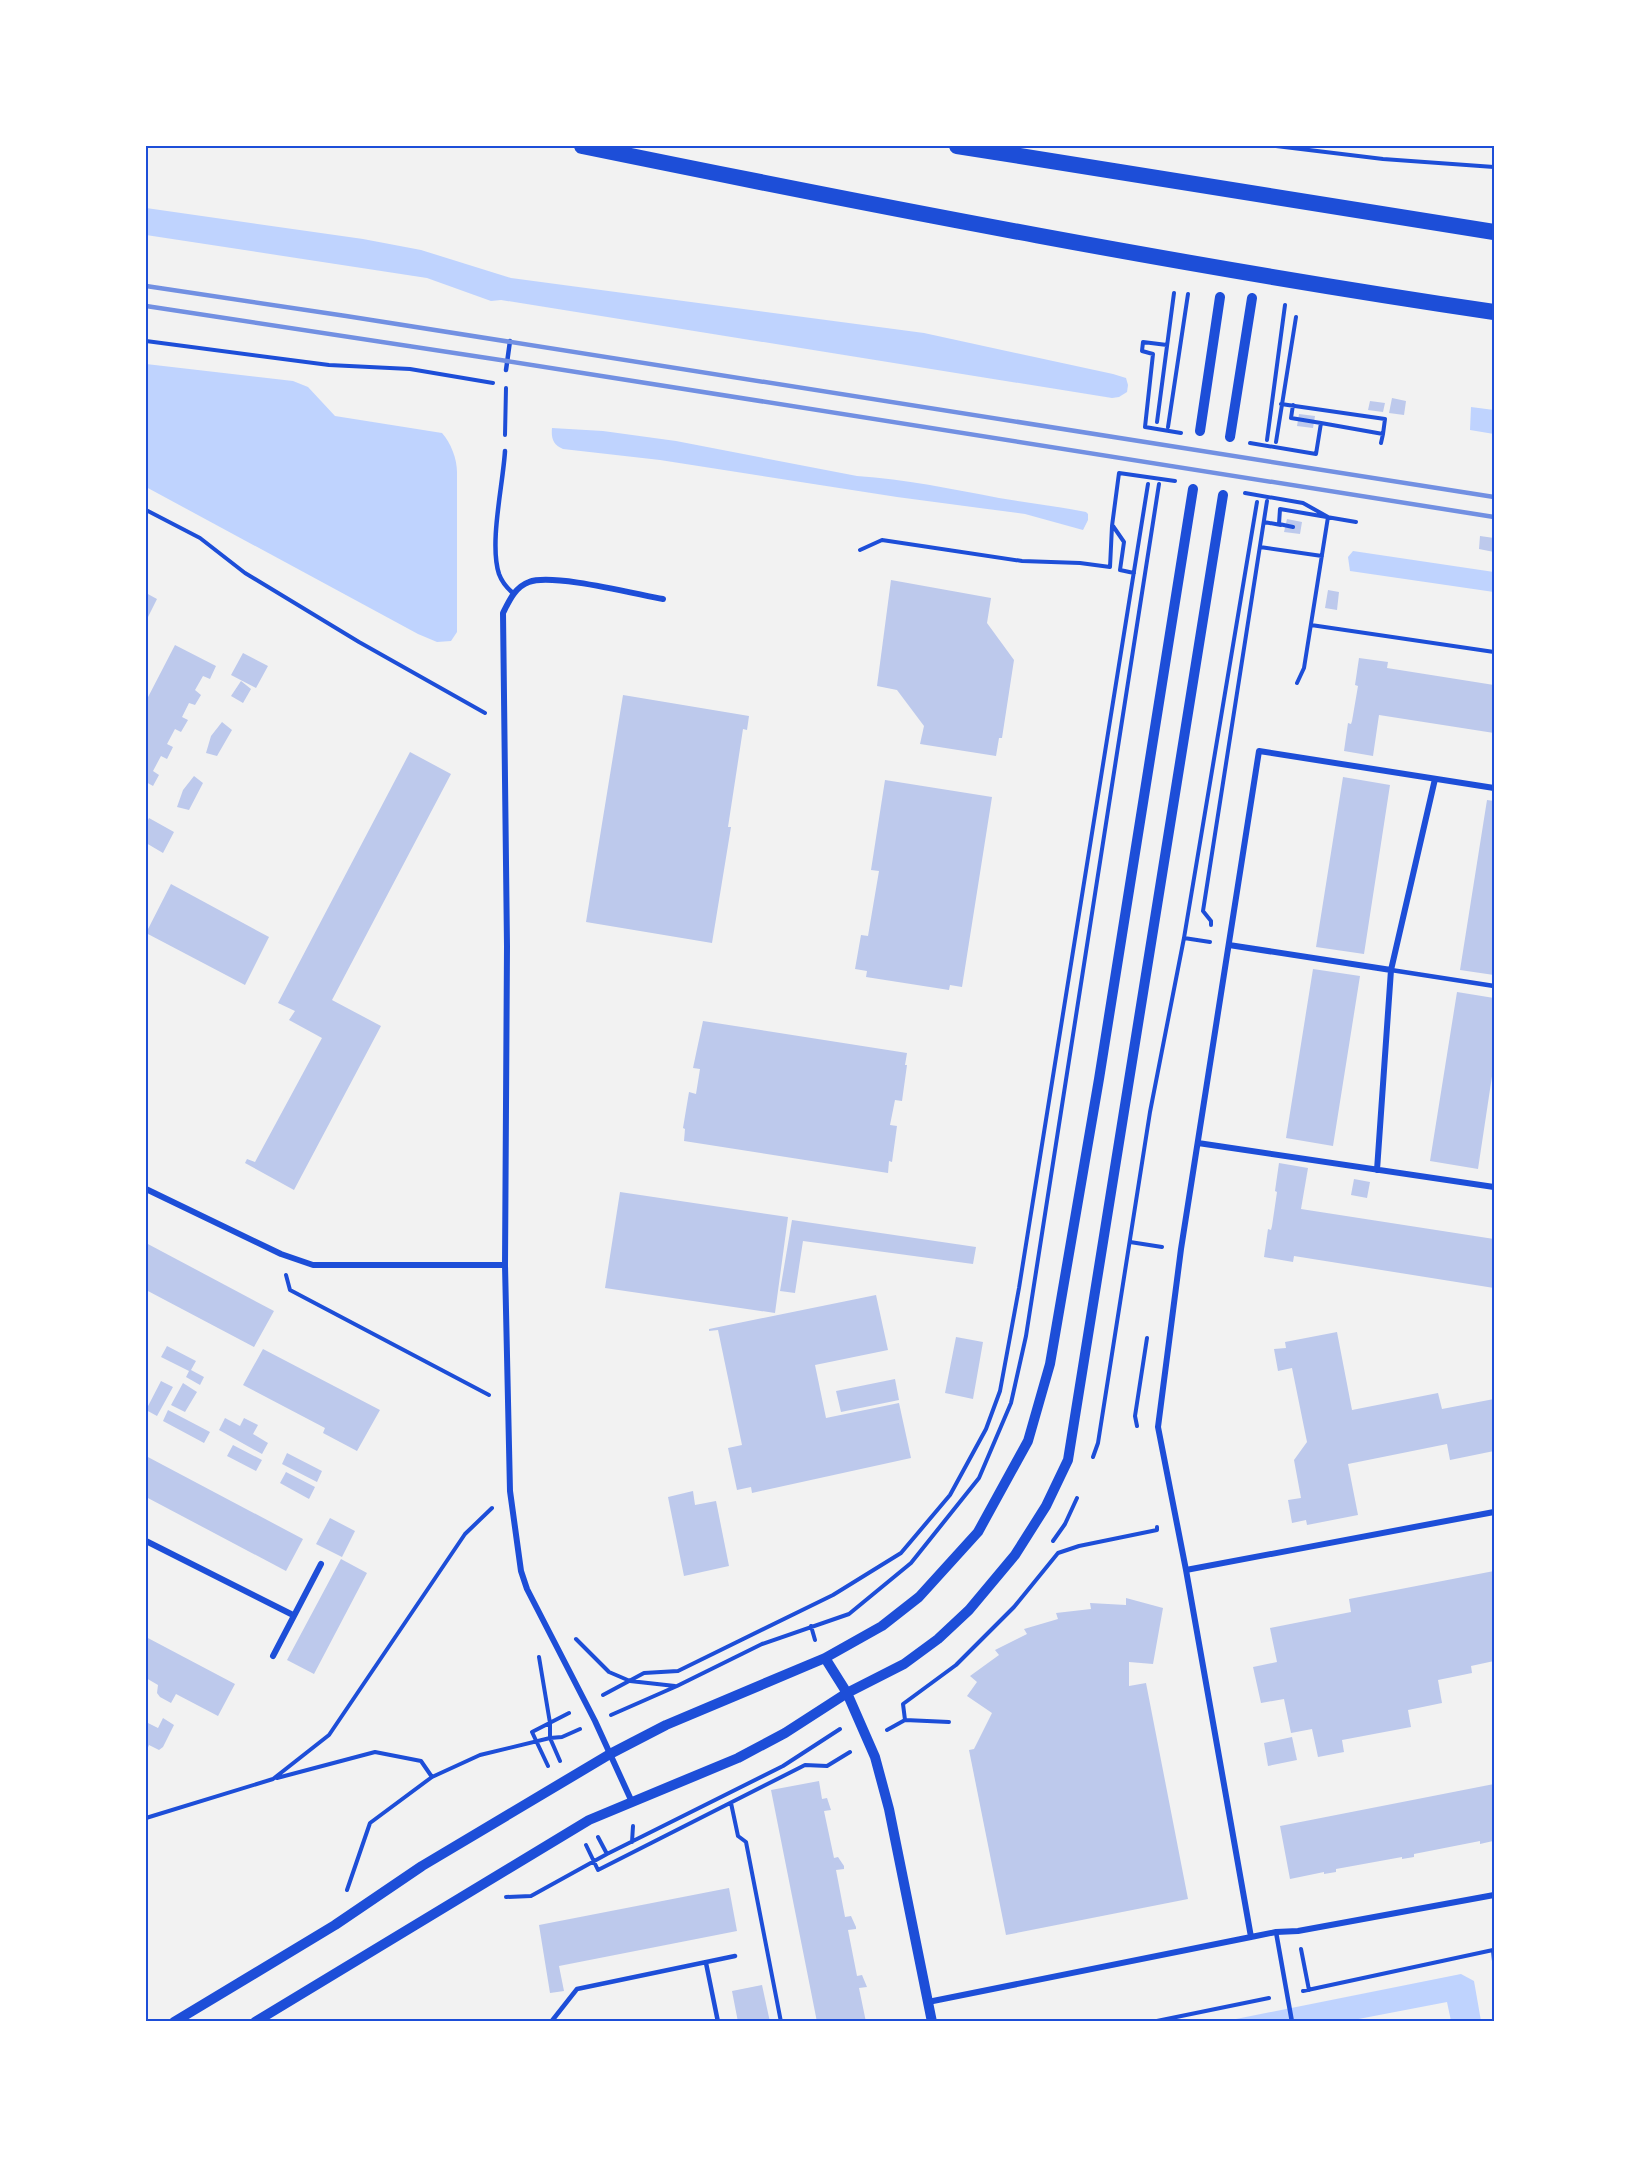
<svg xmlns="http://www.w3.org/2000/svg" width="1640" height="2167" font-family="'Libre Baskerville',serif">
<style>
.water{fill:#bfd3fe}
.building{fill:#bdc9ec}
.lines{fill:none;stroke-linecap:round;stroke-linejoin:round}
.path{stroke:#1d4ed8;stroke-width:4}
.service{stroke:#1d4ed8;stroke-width:4.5}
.minor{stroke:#1d4ed8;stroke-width:6}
.tertiary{stroke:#1d4ed8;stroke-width:10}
.trunk{stroke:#1d4ed8;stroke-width:16}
.rail{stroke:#7290e2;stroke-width:4.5}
.neatline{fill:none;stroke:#1d4ed8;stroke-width:2}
</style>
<rect width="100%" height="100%" fill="#f2f2f2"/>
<!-- water -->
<path class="water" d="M 146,208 L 363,239 L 421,250 L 511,278 L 924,333 L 1113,374 L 1126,378 L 1128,385 L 1127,392 L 1119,397 L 1112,398 L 501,300 L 491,301 L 427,278 L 146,235 Z
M 146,364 L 293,381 L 308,387 L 335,416 L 442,433 C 451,443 457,459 457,472 L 457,632 L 451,641 L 437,642 L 418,634 L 146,487 Z
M 1471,407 L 1494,410 L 1494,434 L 1470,430 Z
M 552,428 L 603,431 L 676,441 L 857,476 C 905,479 952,489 999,498 C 1028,503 1057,506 1086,512 L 1088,514 L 1088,520 L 1083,530 L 1025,514 L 897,497 L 660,460 L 563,449 C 553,445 551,438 552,428 Z
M 1353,551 L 1494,572 L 1494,592 L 1350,571 L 1348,557 Z
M 1461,1974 L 1474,1981 L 1481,2021 L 1451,2021 L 1447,2002 L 1348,2021 L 1221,2022 Z"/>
<!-- building -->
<path class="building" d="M 1392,398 L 1406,401 L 1404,415 L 1389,413 Z
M 1370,401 L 1385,403 L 1383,412 L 1368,410 Z
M 1299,414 L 1315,416 L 1313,428 L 1297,426 Z
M 1287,519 L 1302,522 L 1300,534 L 1284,532 Z
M 1480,536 L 1494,538 L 1494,552 L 1479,549 Z
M 891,580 L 991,598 L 987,623 L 1014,660 L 1002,738 L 999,738 L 996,756 L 920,744 L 924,726 L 897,690 L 877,686 Z
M 1328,590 L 1339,592 L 1337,610 L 1325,608 Z
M 146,593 L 157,599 L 146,621 Z
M 175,645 L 216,666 L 210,679 L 203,676 L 195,690 L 201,695 L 195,705 L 189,703 L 182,717 L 188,720 L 181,732 L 175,729 L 167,744 L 173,747 L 167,759 L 161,756 L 153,771 L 159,775 L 153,786 L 146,782 L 146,701 Z
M 243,653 L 268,666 L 256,688 L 231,675 Z
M 1359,658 L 1388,662 L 1387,668 L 1494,685 L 1494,733 L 1379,715 L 1373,756 L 1344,751 L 1348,723 L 1351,724 L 1352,721 L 1358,686 L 1355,685 Z
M 241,681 L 251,689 L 243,703 L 231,696 Z
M 623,695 L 749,716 L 747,730 L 743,729 L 728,827 L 731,827 L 712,943 L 586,922 Z
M 222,722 L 232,730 L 217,756 L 206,753 L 211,736 Z
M 410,752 L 451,774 L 332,1000 L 381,1026 L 294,1190 L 245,1163 L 247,1159 L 255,1162 L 322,1038 L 289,1020 L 295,1011 L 278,1003 Z
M 194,776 L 203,783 L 189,810 L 177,807 L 183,790 Z
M 1343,777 L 1390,785 L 1364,954 L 1316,947 Z
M 885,780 L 992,797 L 962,987 L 950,985 L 949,990 L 866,977 L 867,971 L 855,969 L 861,935 L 868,936 L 879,871 L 871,870 Z
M 1487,800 L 1494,801 L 1494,975 L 1460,970 Z
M 149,818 L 174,832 L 163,853 L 146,843 L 146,824 Z
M 171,884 L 269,937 L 245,985 L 146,933 Z
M 1313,969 L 1360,976 L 1333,1146 L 1286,1138 Z
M 1457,992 L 1494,998 L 1494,1063 L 1478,1169 L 1430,1161 Z
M 703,1021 L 907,1053 L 905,1065 L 907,1065 L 902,1101 L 895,1100 L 890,1125 L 897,1126 L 892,1162 L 889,1161 L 888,1173 L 684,1141 L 685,1129 L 683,1128 L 689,1092 L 696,1094 L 700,1069 L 693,1068 Z
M 1279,1163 L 1308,1168 L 1301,1209 L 1494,1239 L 1494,1288 L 1294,1256 L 1293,1262 L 1264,1257 L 1268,1229 L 1271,1230 L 1272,1226 L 1277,1192 L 1275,1191 Z
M 1354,1179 L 1370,1182 L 1367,1198 L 1351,1195 Z
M 620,1192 L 788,1217 L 775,1313 L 605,1288 Z
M 792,1220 L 976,1247 L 973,1264 L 803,1241 L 795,1293 L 780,1291 Z
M 146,1243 L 274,1311 L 254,1347 L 146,1290 Z
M 876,1295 L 888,1350 L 815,1365 L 826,1418 L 899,1403 L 911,1458 L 752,1493 L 751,1487 L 737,1490 L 728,1448 L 742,1445 L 718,1330 L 709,1331 L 709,1329 Z
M 1337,1332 L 1352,1410 L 1438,1393 L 1442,1409 L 1494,1399 L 1494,1451 L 1450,1460 L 1447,1444 L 1348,1464 L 1358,1515 L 1307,1525 L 1306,1520 L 1292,1523 L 1288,1500 L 1301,1498 L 1294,1460 L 1307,1442 L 1292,1368 L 1278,1371 L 1274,1349 L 1286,1348 L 1285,1342 Z
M 956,1337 L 983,1342 L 973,1399 L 945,1393 Z
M 167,1346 L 196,1361 L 191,1370 L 204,1377 L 200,1385 L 186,1377 L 189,1371 L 161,1357 Z
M 263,1349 L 380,1410 L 357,1451 L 323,1433 L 325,1428 L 243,1385 Z
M 895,1379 L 899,1400 L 841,1412 L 836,1391 Z
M 161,1381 L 173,1387 L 157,1416 L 146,1410 Z
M 183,1383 L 197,1392 L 185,1412 L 171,1405 Z
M 168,1410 L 210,1432 L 204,1443 L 163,1421 Z
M 225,1418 L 240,1426 L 244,1418 L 258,1425 L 253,1434 L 268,1443 L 262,1454 L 219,1430 Z
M 233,1445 L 262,1460 L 256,1471 L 227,1456 Z
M 287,1453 L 322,1471 L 317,1482 L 282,1464 Z
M 146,1456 L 303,1539 L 286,1571 L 146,1497 Z
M 286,1472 L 315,1487 L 309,1499 L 280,1483 Z
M 693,1491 L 695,1505 L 716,1501 L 729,1566 L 684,1576 L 668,1497 Z
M 330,1518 L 355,1531 L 342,1557 L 316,1544 Z
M 341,1559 L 367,1573 L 314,1674 L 287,1660 Z
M 1494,1571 L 1494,1661 L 1471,1666 L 1472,1673 L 1438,1680 L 1442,1703 L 1408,1710 L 1411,1727 L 1342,1740 L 1344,1752 L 1318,1757 L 1312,1729 L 1291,1733 L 1284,1699 L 1261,1703 L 1253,1667 L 1277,1662 L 1270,1628 L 1351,1612 L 1349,1599 Z
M 1126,1598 L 1163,1608 L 1153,1664 L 1129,1662 L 1129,1686 L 1146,1683 L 1188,1899 L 1006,1935 L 969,1750 L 974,1749 L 992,1713 L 967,1696 L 977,1682 L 970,1676 L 999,1655 L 995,1650 L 1027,1634 L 1024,1629 L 1058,1619 L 1056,1613 L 1091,1609 L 1090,1603 L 1126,1605 Z
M 146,1637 L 235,1684 L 218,1716 L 176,1694 L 171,1703 L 160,1697 L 157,1693 L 158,1685 L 146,1678 Z
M 163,1718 L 174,1725 L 163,1747 L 159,1750 L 149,1745 L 146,1752 L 146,1722 L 158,1728 Z
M 1292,1737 L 1297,1760 L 1268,1766 L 1264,1743 Z
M 819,1781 L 822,1799 L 827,1798 L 831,1810 L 824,1811 L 834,1858 L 838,1857 L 844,1866 L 844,1869 L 836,1870 L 845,1917 L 851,1916 L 856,1927 L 856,1929 L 848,1930 L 857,1976 L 862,1975 L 867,1987 L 859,1988 L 866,2022 L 817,2022 L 771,1790 Z
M 1494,1784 L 1494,1838 L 1492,1838 L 1493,1841 L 1480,1844 L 1480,1841 L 1414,1854 L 1414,1857 L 1402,1859 L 1402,1857 L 1336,1869 L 1336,1872 L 1324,1874 L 1324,1872 L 1290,1879 L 1280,1826 Z
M 729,1888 L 737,1931 L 559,1966 L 564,1991 L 550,1993 L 539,1925 Z
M 762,1985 L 770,2022 L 738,2022 L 732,1991 Z"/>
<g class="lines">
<!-- path -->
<path class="path" d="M 1276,146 L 1383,159 L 1494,167
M 146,341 L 329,365 L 410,369 L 493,383
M 1167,345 L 1143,342 L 1142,351 L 1153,354 L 1145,427 L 1181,433
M 1281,404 L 1385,419 L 1383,434
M 1293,405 L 1291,418 L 1321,423
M 1157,422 L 1174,293
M 1168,427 L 1188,294
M 505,435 L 506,388
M 1267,440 L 1285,305
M 1276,442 L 1296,317
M 1250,443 L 1316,454 L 1321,423 L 1383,434 L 1381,443
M 1245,493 L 1303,503 L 1328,517 L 1304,668 L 1297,683
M 146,510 L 200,538 L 245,573 L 359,642 L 485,713
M 1264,522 L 1281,525
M 1113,526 L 1124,542 L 1120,570 L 1134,573
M 1293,527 L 1279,524 L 1280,509 L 1356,522
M 1260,547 L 1322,556
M 860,550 L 882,540 L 1022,561 L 1080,563 L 1110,567 L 1112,526 L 1119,473 L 1175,481
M 1311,625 L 1494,652
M 1211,925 L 1211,921 L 1203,911 L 1267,501
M 1184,938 L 1210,942
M 1130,1242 L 1162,1247
M 286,1275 L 290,1290 L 489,1395
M 1137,1426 L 1135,1416 L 1147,1338
M 1093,1457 L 1098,1443 L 1150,1112 L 1184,938 L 1257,502
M 1053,1541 L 1065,1524 L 1077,1498
M 811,1626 L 815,1640
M 576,1639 L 609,1672 L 630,1681 L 675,1686
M 539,1657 L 550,1723 L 550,1738 L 560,1761
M 603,1695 L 644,1673 L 678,1671 L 833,1595 L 901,1553 L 950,1495 L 986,1429 L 1000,1391 L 1019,1288 L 1148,484
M 611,1715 L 677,1686 L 762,1644 L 849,1614 L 911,1563 L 979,1478 L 1011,1403 L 1026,1336 L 1159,484
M 905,1720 L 949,1722
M 887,1730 L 905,1720 L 903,1704 L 956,1665 L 1014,1607 L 1058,1553 L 1079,1546 L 1157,1530 L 1157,1527
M 548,1766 L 532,1732 L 569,1713
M 277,1778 L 375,1752 L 421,1761 L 432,1777
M 731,1803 L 738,1836 L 746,1842 L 781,2022
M 146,1818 L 273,1779 L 329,1735 L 465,1534 L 492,1508
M 598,1837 L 607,1854
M 632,1842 L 633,1826
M 586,1845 L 598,1870 L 805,1765 L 827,1766 L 850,1752
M 347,1890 L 370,1823 L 432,1777 L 480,1755 L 550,1738 L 562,1737 L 580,1729
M 506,1897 L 531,1896 L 607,1854 L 783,1766 L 840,1729
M 1301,1949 L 1309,1990
M 1303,1991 L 1493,1950 L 1494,1961
M 1152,2022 L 1269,1998"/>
<!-- service -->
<path class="service" d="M 506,370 L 510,341
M 505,451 C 503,485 489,543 499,574 C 502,582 507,588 513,593
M 1391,970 L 1494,986
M 1276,1932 L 1292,2022
M 706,1963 L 718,2022
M 551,2022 L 577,1989 L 735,1956"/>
<!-- minor -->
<path class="minor" d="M 1229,945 L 1391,970
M 1198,1143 L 1494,1187
M 1377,1170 L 1391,970 L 1435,779
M 146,1189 L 281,1254 L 313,1265 L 505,1265
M 146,1541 L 293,1615
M 1186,1570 L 1494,1512
M 273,1656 L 321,1564
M 632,1802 L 595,1721 L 527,1589 L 521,1571 L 510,1491 L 505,1265 L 507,946 L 503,613 C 509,601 515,587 529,582 C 552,573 635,594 663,599
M 1251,1937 L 1186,1570 L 1158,1427 L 1181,1249 L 1259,751 L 1494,788
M 928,2002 L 1251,1937 L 1276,1932 L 1298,1931 L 1494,1895"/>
<!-- tertiary -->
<path class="tertiary" d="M 1200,431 L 1220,297
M 1230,437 L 1252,298
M 825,1658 L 847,1693 L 875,1757 L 889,1809 L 932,2022
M 174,2022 L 335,1925 L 422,1866 L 610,1754 L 666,1725 L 825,1658 L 882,1626 L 919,1597 L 978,1532 L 1028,1441 L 1050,1364 L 1099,1079 L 1193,489
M 255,2022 L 589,1820 L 738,1758 L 785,1733 L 847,1693 L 904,1664 L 938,1639 L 969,1610 L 1015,1555 L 1046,1506 L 1068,1460 L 1223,495"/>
<!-- trunk -->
<path class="trunk" d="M 582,146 C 885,208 1189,267 1494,312
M 957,146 L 1494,232"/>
<!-- rail -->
<path class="rail" d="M 146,286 L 346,316 L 1494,497
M 146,306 L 507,361 L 1494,517"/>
</g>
<!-- border -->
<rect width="1640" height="2167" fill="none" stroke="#ffffff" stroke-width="294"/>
<rect x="147" y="147" width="1346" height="1873" class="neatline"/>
</svg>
